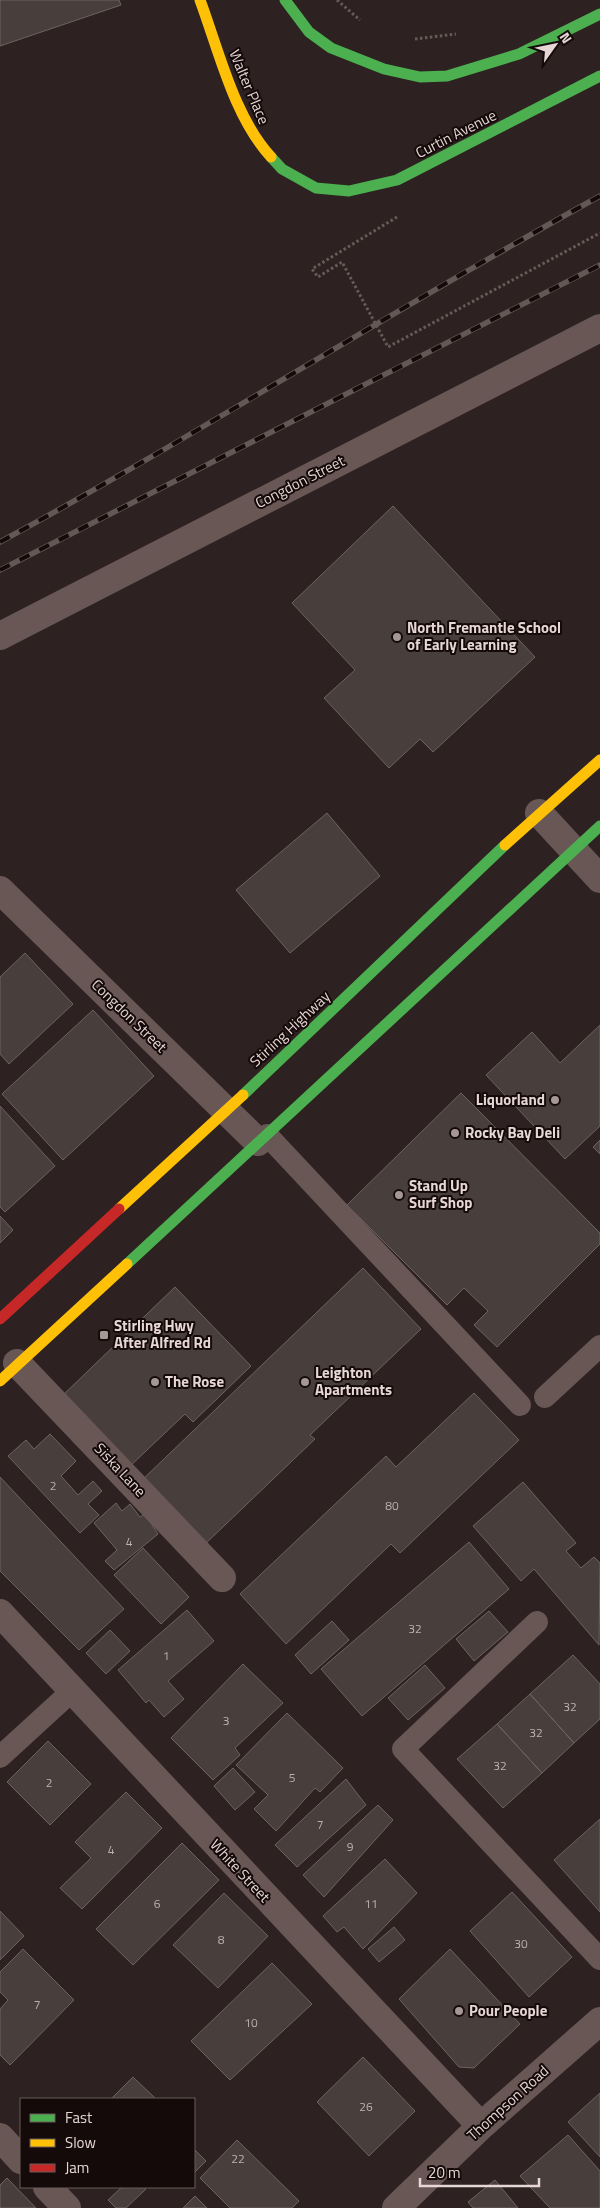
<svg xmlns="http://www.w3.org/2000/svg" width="600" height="2208" font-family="'Titillium Web',sans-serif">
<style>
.building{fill:#483e3c;stroke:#6e6362}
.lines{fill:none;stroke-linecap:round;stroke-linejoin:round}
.path{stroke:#685a59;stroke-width:3;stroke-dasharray:2.5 2.5;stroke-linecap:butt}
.lane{stroke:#685755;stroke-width:22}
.street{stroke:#685755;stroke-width:28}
.fast{stroke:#4caf50;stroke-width:11}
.slow{stroke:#ffc107;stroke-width:11}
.jam{stroke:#c62828;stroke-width:11}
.rail-casing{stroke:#645857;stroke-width:5.5}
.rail{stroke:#140a09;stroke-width:4;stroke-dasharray:11;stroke-linecap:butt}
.poi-dot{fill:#a59796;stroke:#140a09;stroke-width:2}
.labels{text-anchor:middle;stroke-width:4;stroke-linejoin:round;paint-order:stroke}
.number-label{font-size:12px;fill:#beb0af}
.street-label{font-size:15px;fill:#e6d6d5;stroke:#140a09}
.poi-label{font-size:15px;font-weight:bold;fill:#e6d6d5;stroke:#140a09;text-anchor:start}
</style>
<rect width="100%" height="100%" fill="#2d2221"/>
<!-- building -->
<path class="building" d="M 0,0 L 119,0 L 121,5 L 0,46 Z
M 393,506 L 535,657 L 433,752 L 420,739 L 389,768 L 324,698 L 355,670 L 292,603 Z
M 327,813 L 380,876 L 290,953 L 236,890 Z
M 25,953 L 73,1004 L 9,1064 L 0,1054 L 0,977 Z
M 93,1010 L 154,1076 L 63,1160 L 2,1094 Z
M 600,1025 L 600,1126 L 565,1159 L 486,1075 L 532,1032 L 560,1063 Z
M 461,1093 L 600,1233 L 600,1244 L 497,1347 L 474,1325 L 488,1311 L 464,1288 L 447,1305 L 347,1205 Z
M 0,1106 L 55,1166 L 5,1212 L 0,1207 Z
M 600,1140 L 600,1154 L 593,1147 Z
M 0,1216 L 13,1230 L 0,1243 Z
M 363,1268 L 421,1329 L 310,1435 L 315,1439 L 203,1546 L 141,1481 Z
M 175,1287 L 251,1366 L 193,1422 L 185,1414 L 127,1469 L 60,1398 Z
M 474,1393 L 519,1440 L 400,1553 L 391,1544 L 286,1644 L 240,1594 L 386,1456 L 396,1467 Z
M 50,1434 L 76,1461 L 61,1476 L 78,1495 L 93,1481 L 102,1491 L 88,1504 L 99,1515 L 80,1533 L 8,1456 L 26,1440 L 34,1449 Z
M 0,1477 L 124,1609 L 79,1650 L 0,1571 Z
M 523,1482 L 576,1543 L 566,1551 L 581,1568 L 594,1557 L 600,1563 L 599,1645 L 534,1569 L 521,1581 L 473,1526 Z
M 116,1503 L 122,1511 L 130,1504 L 140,1517 L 145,1514 L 158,1534 L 114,1570 L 105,1561 L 117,1550 L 94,1523 Z
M 469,1542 L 509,1589 L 362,1716 L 321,1669 Z
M 143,1548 L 189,1597 L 161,1624 L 114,1575 Z
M 187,1610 L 214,1641 L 168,1681 L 184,1699 L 164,1717 L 149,1700 L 146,1703 L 118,1670 Z
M 489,1611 L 508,1632 L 474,1661 L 456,1639 Z
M 332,1621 L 349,1640 L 311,1674 L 295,1655 Z
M 110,1630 L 130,1651 L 106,1674 L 86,1653 Z
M 573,1655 L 600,1684 L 600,1719 L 574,1743 L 530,1694 Z
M 243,1664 L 283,1703 L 235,1748 L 240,1755 L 213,1780 L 171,1738 Z
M 425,1665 L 445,1688 L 408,1720 L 388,1698 Z
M 530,1694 L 574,1743 L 542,1773 L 497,1724 Z
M 287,1713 L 343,1768 L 320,1792 L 315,1788 L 276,1831 L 254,1809 L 268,1795 L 236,1765 Z
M 497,1724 L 542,1773 L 503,1808 L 457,1759 Z
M 48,1741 L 91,1784 L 50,1825 L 7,1782 Z
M 233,1768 L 255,1792 L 235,1810 L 214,1786 Z
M 346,1779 L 366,1805 L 297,1867 L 275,1845 Z
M 126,1792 L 162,1828 L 82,1909 L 60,1888 L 91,1858 L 75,1842 Z
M 378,1805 L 393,1820 L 324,1897 L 303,1875 Z
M 600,1819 L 600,1912 L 554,1860 Z
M 182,1843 L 219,1880 L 133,1965 L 96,1929 Z
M 385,1859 L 417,1893 L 363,1949 L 344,1927 L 337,1932 L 323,1916 Z
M 512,1892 L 572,1957 L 529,1997 L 470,1931 Z
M 224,1893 L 268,1936 L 218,1988 L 173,1945 Z
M 0,1911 L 24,1936 L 0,1960 Z
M 394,1927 L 405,1940 L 379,1962 L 368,1949 Z
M 23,1949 L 74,2000 L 10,2065 L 0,2055 L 0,2009 L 8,2000 L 0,1992 L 0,1972 Z
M 450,1949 L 520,2024 L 474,2068 L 459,2067 L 399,1999 Z
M 272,1963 L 312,2004 L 230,2080 L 191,2041 Z
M 363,2057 L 415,2111 L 369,2156 L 317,2102 Z
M 133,2077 L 156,2099 L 111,2099 Z
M 600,2093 L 600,2157 L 568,2122 Z
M 568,2135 L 600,2171 L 600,2208 L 550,2208 L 520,2176 Z
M 237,2140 L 299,2201 L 292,2208 L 230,2208 L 200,2178 Z
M 194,2149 L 206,2161 L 194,2173 Z
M 7,2178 L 36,2208 L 0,2208 L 0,2185 Z
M 495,2180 L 518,2208 L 473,2208 L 468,2202 Z
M 122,2187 L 144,2187 L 146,2189 L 126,2208 L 116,2208 L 108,2200 Z
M 195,2196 L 207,2208 L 183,2208 Z"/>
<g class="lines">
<!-- path -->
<path class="path" d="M 337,0 L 360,20
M 415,39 L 456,34
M 397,217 L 312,269 L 318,277 L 342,262 L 388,347 L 600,233"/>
<!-- lane -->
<path class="lane" d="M 267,1135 L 520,1405
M 545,1397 L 600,1346
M 537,1622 L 403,1749 L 600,1959
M 0,1757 L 72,1691"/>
<!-- street -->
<path class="street" d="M 0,636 L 600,328
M 539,813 L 600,879
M 0,890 L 258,1142
M 17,1363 L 222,1578
M 0,1613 L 481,2126
M 0,2137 L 21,2160
M 47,2187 L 67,2208
M 396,2208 L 481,2126 L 600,2021"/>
<!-- fast -->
<path class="fast" d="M 285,0 L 309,32 L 331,48 L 384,69 L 420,77 L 447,76 L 519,54 L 600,14
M 271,157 L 282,169 L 316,188 L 349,191 L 397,180 L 600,76
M 243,1095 L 505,845
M 127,1264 L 600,826"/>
<!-- slow -->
<path class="slow" d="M 200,0 C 219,51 234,117 271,157
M 505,845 L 600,760
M 119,1209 L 243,1095
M 0,1381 L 127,1264"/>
<!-- jam -->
<path class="jam" d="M 0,1319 L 119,1209"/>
<defs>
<path id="rail" d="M 0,542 C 203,432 397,307 600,196
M 0,570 L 600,265"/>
</defs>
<!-- rail casing -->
<use href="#rail" class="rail-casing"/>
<!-- rail -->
<use href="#rail" class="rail"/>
</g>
<!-- markers -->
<g class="poi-dot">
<circle cx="397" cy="637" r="5"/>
<circle cx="555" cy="1100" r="5"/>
<circle cx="455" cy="1133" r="5"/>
<circle cx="399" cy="1195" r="5"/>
<rect x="99" y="1330" width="10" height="10" rx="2.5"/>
<circle cx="155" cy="1382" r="5"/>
<circle cx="305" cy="1382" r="5"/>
<circle cx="459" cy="2011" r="5"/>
</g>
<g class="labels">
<!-- number labels -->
<g class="number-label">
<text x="53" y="1490">2</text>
<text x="392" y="1510">80</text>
<text x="129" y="1546">4</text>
<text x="415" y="1633">32</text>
<text x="166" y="1660">1</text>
<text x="570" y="1711">32</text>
<text x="226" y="1725">3</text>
<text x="536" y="1737">32</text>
<text x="500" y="1770">32</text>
<text x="292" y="1782">5</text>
<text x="49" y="1787">2</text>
<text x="320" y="1829">7</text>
<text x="350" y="1851">9</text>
<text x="111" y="1854">4</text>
<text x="157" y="1908">6</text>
<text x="371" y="1908">11</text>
<text x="221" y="1944">8</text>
<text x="521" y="1948">30</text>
<text x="37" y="2009">7</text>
<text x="251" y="2027">10</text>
<text x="366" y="2111">26</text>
<text x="238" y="2163">22</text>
</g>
<!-- street labels -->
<g class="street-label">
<text transform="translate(249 87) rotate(67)" y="5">Walter Place</text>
<text transform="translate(456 134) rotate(-27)" y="5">Curtin Avenue</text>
<text transform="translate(300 482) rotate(-27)" y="5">Congdon Street</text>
<text transform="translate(129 1016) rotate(44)" y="5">Congdon Street</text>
<text transform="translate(290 1029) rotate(-43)" y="5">Stirling Highway</text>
<text transform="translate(120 1470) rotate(47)" y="5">Siska Lane</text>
<text transform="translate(240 1871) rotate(47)" y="5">White Street</text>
<text transform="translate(508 2103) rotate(-42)" y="5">Thompson Road</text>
</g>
<!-- poi labels -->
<g class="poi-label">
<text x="407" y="633">North Fremantle School<tspan x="407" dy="17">of Early Learning</tspan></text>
<text x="545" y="1105" text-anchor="end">Liquorland</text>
<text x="465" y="1138">Rocky Bay Deli</text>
<text x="409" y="1191">Stand Up<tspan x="409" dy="17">Surf Shop</tspan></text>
<text x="114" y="1331">Stirling Hwy<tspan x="114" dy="17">After Alfred Rd</tspan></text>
<text x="315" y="1378">Leighton<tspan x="315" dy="17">Apartments</tspan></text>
<text x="165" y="1387">The Rose</text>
<text x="469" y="2016">Pour People</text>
</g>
</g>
<!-- legend -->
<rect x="20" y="2098" width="175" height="90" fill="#140a09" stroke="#685c5b"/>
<rect x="30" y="2114" width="25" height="8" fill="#4caf50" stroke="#685c5b"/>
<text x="65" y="2123" font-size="15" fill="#e6d6d5">Fast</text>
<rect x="30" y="2139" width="25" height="8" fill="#ffc107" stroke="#685c5b"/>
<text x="65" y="2148" font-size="15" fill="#e6d6d5">Slow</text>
<rect x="30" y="2164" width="25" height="8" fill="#c62828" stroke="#685c5b"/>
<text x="65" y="2173" font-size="15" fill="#e6d6d5">Jam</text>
<!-- north arrow -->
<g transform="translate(555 45) rotate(57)" stroke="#140a09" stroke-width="4" paint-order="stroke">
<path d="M0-4L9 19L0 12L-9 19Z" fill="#e6d6d5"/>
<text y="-8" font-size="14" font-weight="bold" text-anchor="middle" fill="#e6d6d5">N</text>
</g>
<!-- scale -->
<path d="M420 2178v8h119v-8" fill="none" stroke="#e6d6d5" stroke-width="2.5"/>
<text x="428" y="2178" font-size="15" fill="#e6d6d5" stroke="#140a09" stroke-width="4" paint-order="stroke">20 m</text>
</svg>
